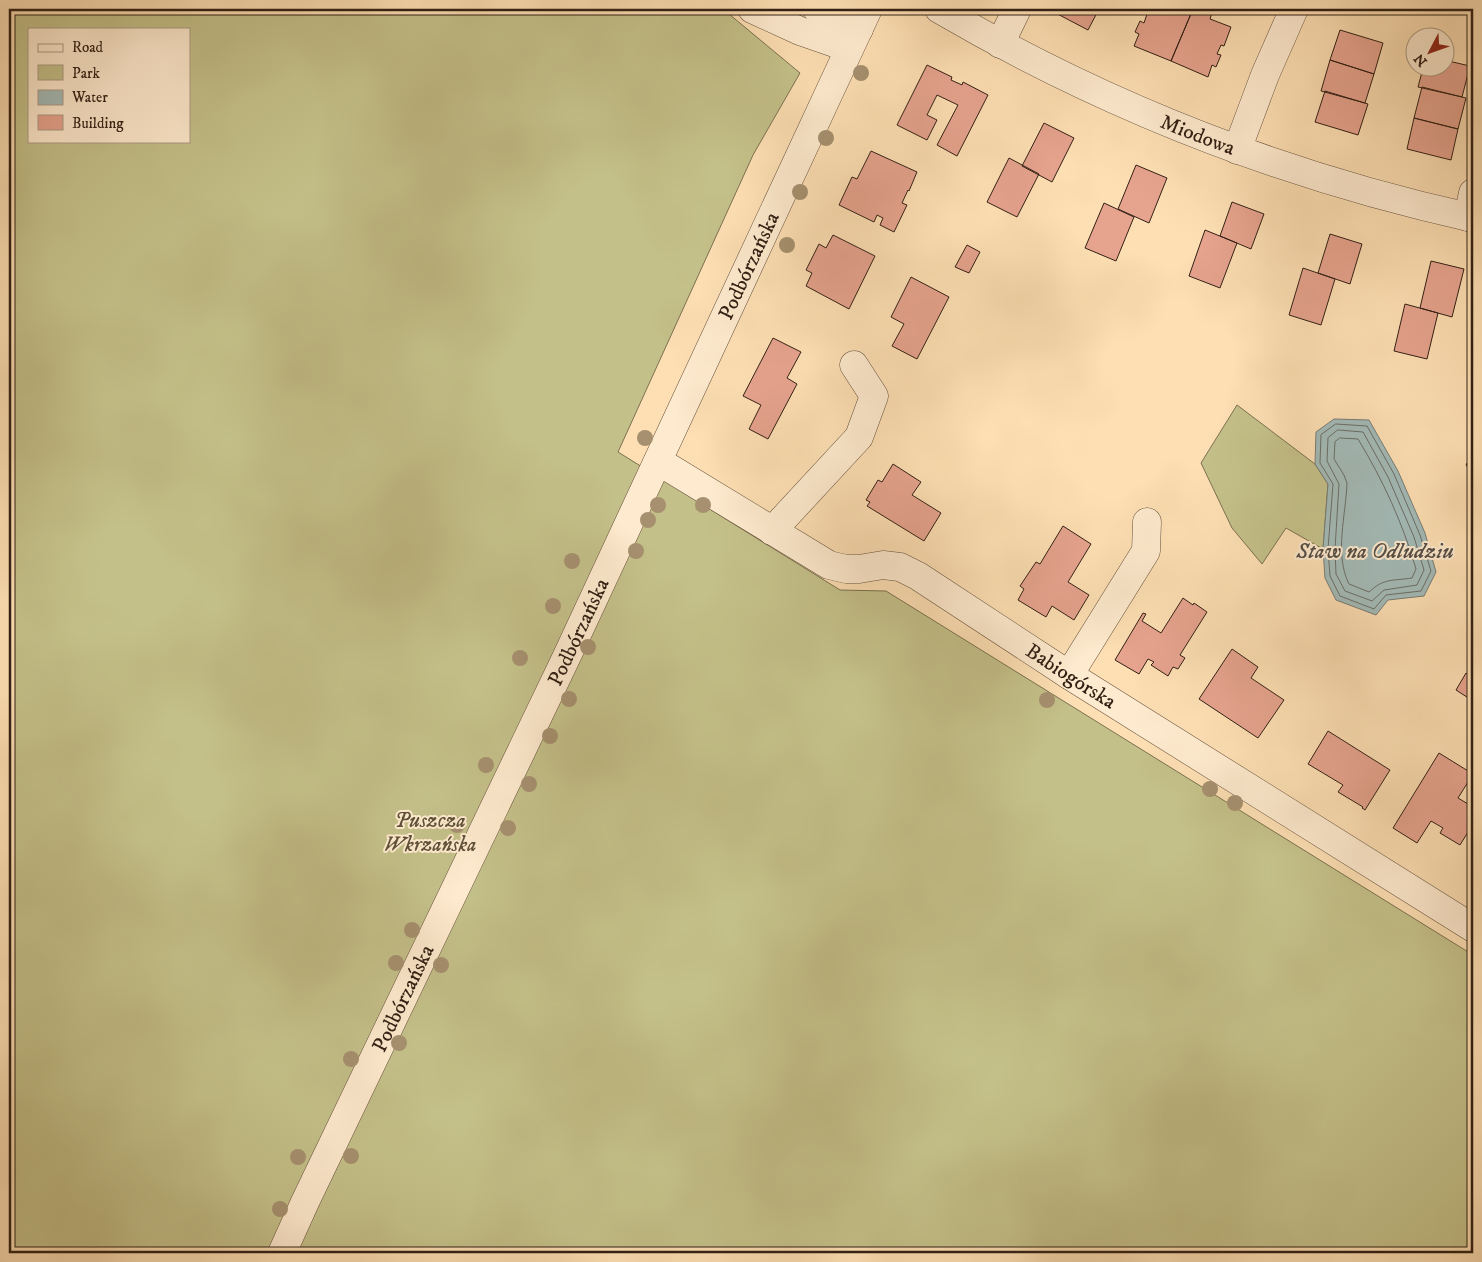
<svg xmlns="http://www.w3.org/2000/svg" width="1482" height="1262" font-family="'IM FELL DW Pica',serif">
<style>
.green{fill:#c4c089;stroke:#7b704f;fill-rule:evenodd}
.water{fill:#a3bab7;stroke:#767c76}
.lines{fill:none;stroke-linecap:round;stroke-linejoin:round}
.shore{stroke:#6a6d66;stroke-width:1}
.building{fill:#e6a38e;stroke:#322015}
.minor-casing{stroke:#65503c;stroke-width:29}
.minor{stroke:#feeace;stroke-width:28}
.tree{fill:#a6906f}
.labels{text-anchor:middle;stroke-width:4;stroke-linejoin:round;paint-order:stroke}
.street-label{font-size:21px;fill:#322015;stroke:#feeace}
.park-label{font-size:21px;font-style:italic;fill:#5e5038;stroke:#feeace}
.water-label{font-size:22px;font-style:italic;fill:#544e46;stroke:#feeace}
</style>
<rect width="100%" height="100%" fill="#fddfb3"/>
<filter id="stains"><feTurbulence type="fractalNoise" baseFrequency=".004" numOctaves="4"/><feColorMatrix values="0 0 0 0 .2 0 0 0 0 .09 0 0 0 0 .02 0 0 0 .5 -.17"/></filter>
<radialGradient id="worn" r=".72"><stop offset=".6" stop-color="#630" stop-opacity="0"/><stop offset="1" stop-color="#630" stop-opacity=".3"/></radialGradient>
<!-- green -->
<path class="green" d="M 9,9 L 723,9 L 800,73 L 753,155 L 618,452 L 840,590 L 886,591 L 1473,955 L 1473,1253 L 9,1253 ZM 29,29 L 189,29 L 189,141 L 29,141 Z
M 1237,405 L 1315,464 L 1328,484 L 1323,549 L 1286,528 L 1262,564 L 1232,528 L 1201,463 Z"/>
<!-- water -->
<path class="water" d="M 1334,419 L 1369,420 L 1398,471 L 1425,533 L 1436,572 L 1424,596 L 1388,600 L 1376,615 L 1336,600 L 1325,578 L 1323,549 L 1328,484 L 1315,464 L 1316,432 Z"/>
<g class="lines">
<!-- shore -->
<path class="shore" d="M 1336,424 L 1367,426 L 1394,474 L 1420,535 L 1431,571 L 1421,591 L 1386,595 L 1374,609 L 1340,596 L 1330,576 L 1328,549 L 1333,484 L 1320,463 L 1321,435 Z
M 1338,430 L 1363,432 L 1388,477 L 1414,537 L 1424,570 L 1417,585 L 1384,590 L 1372,601 L 1345,591 L 1336,574 L 1335,549 L 1339,484 L 1327,461 L 1328,438 Z
M 1340,438 L 1358,439 C 1383,480 1403,524 1416,569 L 1412,578 C 1392,581 1384,578 1369,592 L 1349,584 C 1334,554 1346,515 1347,483 L 1344,475 L 1334,459 L 1335,442 Z"/>
</g>
<!-- building -->
<path class="building" d="M 1048,9 L 1099,9 L 1088,30 Z
M 1147,9 L 1193,9 L 1171,61 L 1134,46 L 1139,34 L 1135,32 L 1140,21 L 1144,23 L 1147,14 L 1145,13 Z
M 1193,9 L 1202,9 L 1212,13 L 1210,19 L 1231,27 L 1224,46 L 1221,45 L 1217,54 L 1221,55 L 1216,67 L 1212,65 L 1208,77 L 1171,61 Z
M 1340,30 L 1383,43 L 1374,74 L 1330,60 Z
M 1330,60 L 1374,74 L 1365,103 L 1321,91 Z
M 1444,60 L 1470,66 L 1462,97 L 1418,87 L 1423,68 L 1444,68 Z
M 927,65 L 952,77 L 951,80 L 962,85 L 963,82 L 988,95 L 957,156 L 937,145 L 958,105 L 937,95 L 927,115 L 937,120 L 927,140 L 897,125 Z
M 1422,87 L 1466,98 L 1458,129 L 1414,118 Z
M 1325,91 L 1368,104 L 1358,135 L 1315,122 Z
M 1414,118 L 1458,129 L 1451,160 L 1407,149 Z
M 1044,123 L 1074,138 L 1052,182 L 1022,166 Z
M 871,151 L 917,172 L 909,191 L 908,190 L 902,203 L 907,205 L 894,232 L 880,225 L 883,218 L 877,215 L 874,222 L 839,205 L 852,177 L 857,179 Z
M 1009,158 L 1039,174 L 1017,217 L 987,202 Z
M 1136,165 L 1167,178 L 1149,223 L 1118,209 Z
M 1232,202 L 1264,214 L 1251,249 L 1220,236 Z
M 1104,203 L 1134,217 L 1116,261 L 1085,248 Z
M 1205,230 L 1237,243 L 1220,288 L 1189,276 Z
M 1330,234 L 1362,244 L 1350,284 L 1318,273 Z
M 833,235 L 875,256 L 849,309 L 806,286 L 812,273 L 806,270 L 819,244 L 826,248 Z
M 967,245 L 980,252 L 969,273 L 955,267 Z
M 1431,261 L 1464,269 L 1452,317 L 1420,308 Z
M 1303,268 L 1335,279 L 1321,325 L 1289,315 Z
M 911,277 L 949,297 L 917,359 L 892,346 L 904,324 L 891,317 Z
M 1405,304 L 1438,313 L 1427,359 L 1394,351 Z
M 773,338 L 801,352 L 787,378 L 797,384 L 768,439 L 749,429 L 761,405 L 743,396 Z
M 1473,461 L 1473,479 L 1466,464 Z
M 893,464 L 921,482 L 912,495 L 941,513 L 924,541 L 867,506 L 870,502 L 866,500 L 878,480 L 882,482 Z
M 1063,526 L 1091,544 L 1068,582 L 1089,595 L 1074,620 L 1052,606 L 1046,617 L 1018,600 L 1024,589 L 1020,586 L 1036,562 L 1040,564 Z
M 1183,598 L 1193,605 L 1194,603 L 1207,612 L 1180,655 L 1185,658 L 1178,669 L 1173,667 L 1168,676 L 1151,665 L 1154,662 L 1148,659 L 1139,674 L 1115,660 L 1143,613 L 1146,614 L 1142,621 L 1161,633 Z
M 1232,649 L 1258,667 L 1251,678 L 1284,700 L 1258,738 L 1199,699 Z
M 1466,673 L 1473,678 L 1473,701 L 1456,690 Z
M 1328,731 L 1390,770 L 1365,810 L 1362,808 L 1363,807 L 1338,792 L 1343,785 L 1308,764 Z
M 1439,753 L 1473,774 L 1458,798 L 1473,807 L 1473,824 L 1460,845 L 1440,833 L 1443,828 L 1431,821 L 1417,843 L 1393,828 Z"/>
<g class="lines">
<defs>
<g id="minor">
<path d="M 752,9 L 800,31 L 849,48"/>
<path d="M 817,9 L 859,29"/>
<path id="s1" d="M 939,9 C 1108,108 1283,176 1473,218"/>
<path d="M 1000,44 L 1017,9"/>
<path d="M 1237,150 L 1265,75 L 1294,9"/>
<path d="M 1468,217 L 1473,193"/>
<path id="s2" d="M 658,461 L 829,565 L 846,569 L 859,569 L 883,565 L 900,567 L 918,576 L 1069,675 L 1473,928"/>
<path d="M 772,531 L 859,437 L 874,396 L 854,365"/>
<path d="M 1069,675 L 1146,551 L 1147,522"/>
<path id="s3" d="M 282,1253 L 305,1202 L 567,656 L 868,9"/>
</g>
</defs>
<!-- minor casing -->
<use href="#minor" class="minor-casing"/>
<!-- minor -->
<use href="#minor" class="minor"/>
</g>
<!-- trees -->
<g class="tree">
<circle cx="861" cy="73" r="8"/>
<circle cx="826" cy="138" r="8"/>
<circle cx="800" cy="192" r="8"/>
<circle cx="787" cy="245" r="8"/>
<circle cx="645" cy="438" r="8"/>
<circle cx="658" cy="505" r="8"/>
<circle cx="703" cy="505" r="8"/>
<circle cx="648" cy="520" r="8"/>
<circle cx="636" cy="551" r="8"/>
<circle cx="572" cy="561" r="8"/>
<circle cx="553" cy="606" r="8"/>
<circle cx="588" cy="647" r="8"/>
<circle cx="520" cy="658" r="8"/>
<circle cx="569" cy="699" r="8"/>
<circle cx="1047" cy="700" r="8"/>
<circle cx="550" cy="736" r="8"/>
<circle cx="486" cy="765" r="8"/>
<circle cx="529" cy="784" r="8"/>
<circle cx="1210" cy="789" r="8"/>
<circle cx="1235" cy="803" r="8"/>
<circle cx="457" cy="825" r="8"/>
<circle cx="508" cy="828" r="8"/>
<circle cx="412" cy="930" r="8"/>
<circle cx="396" cy="963" r="8"/>
<circle cx="441" cy="965" r="8"/>
<circle cx="399" cy="1043" r="8"/>
<circle cx="351" cy="1059" r="8"/>
<circle cx="351" cy="1156" r="8"/>
<circle cx="298" cy="1157" r="8"/>
<circle cx="280" cy="1209" r="8"/>
</g>
<g class="labels">
<!-- street labels -->
<g class="street-label">
<text dy="7" stroke="none"><textPath href="#s1" startOffset="288">Miodowa</textPath></text>
<text dy="7" stroke="none"><textPath href="#s3" startOffset="1092">Podbórzańska</textPath></text>
<text dy="7" stroke="none"><textPath href="#s3" startOffset="688">Podbórzańska</textPath></text>
<text dy="7" stroke="none"><textPath href="#s2" startOffset="475">Babiogórska</textPath></text>
<text dy="7" stroke="none"><textPath href="#s3" startOffset="282">Podbórzańska</textPath></text>
</g>
<!-- park labels -->
<g class="park-label">
<text x="430" y="827">Puszcza<tspan x="430" dy="24">Wkrzańska</tspan></text>
</g>
<!-- water labels -->
<g class="water-label">
<text x="1375" y="558">Staw na Odludziu</text>
</g>
</g>
<!-- margin -->
<rect width="1482" height="1262" fill="none" stroke="#fddfb3" stroke-width="30"/>
<rect x="10" y="10" width="1462" height="1242" fill="none" stroke="#322015" stroke-width="2.5"/>
<rect x="15" y="15" width="1452" height="1232" fill="none" stroke="#322015"/>
<!-- legend -->
<rect x="28" y="28" width="162" height="115" fill="#feeace" stroke="#ac9984"/>
<rect x="38" y="44" width="25" height="8" fill="#feeace" stroke="#ac9984"/>
<text x="72" y="52" font-size="15" fill="#322015">Road</text>
<rect x="38" y="65" width="25" height="15" fill="#c4c089" stroke="#ac9984"/>
<text x="72" y="78" font-size="15" fill="#322015">Park</text>
<rect x="38" y="90" width="25" height="15" fill="#a3bab7" stroke="#ac9984"/>
<text x="72" y="102" font-size="15" fill="#322015">Water</text>
<rect x="38" y="115" width="25" height="15" fill="#e6a38e" stroke="#ac9984"/>
<text x="72" y="128" font-size="15" fill="#322015">Building</text>
<!-- north arrow -->
<g transform="translate(1430 52) rotate(229)"><circle r="24" fill="#feeace" stroke="#ac9984"/>
<path d="M0-4L9 19L0 12L-9 19Z" fill="#8f2418"/>
<text y="-8" font-size="14" font-weight="bold" text-anchor="middle" fill="#322015">N</text>
</g>
<rect width="100%" height="100%" filter="url(#stains)"/>
<rect width="100%" height="100%" fill="url(#worn)"/>
</svg>
